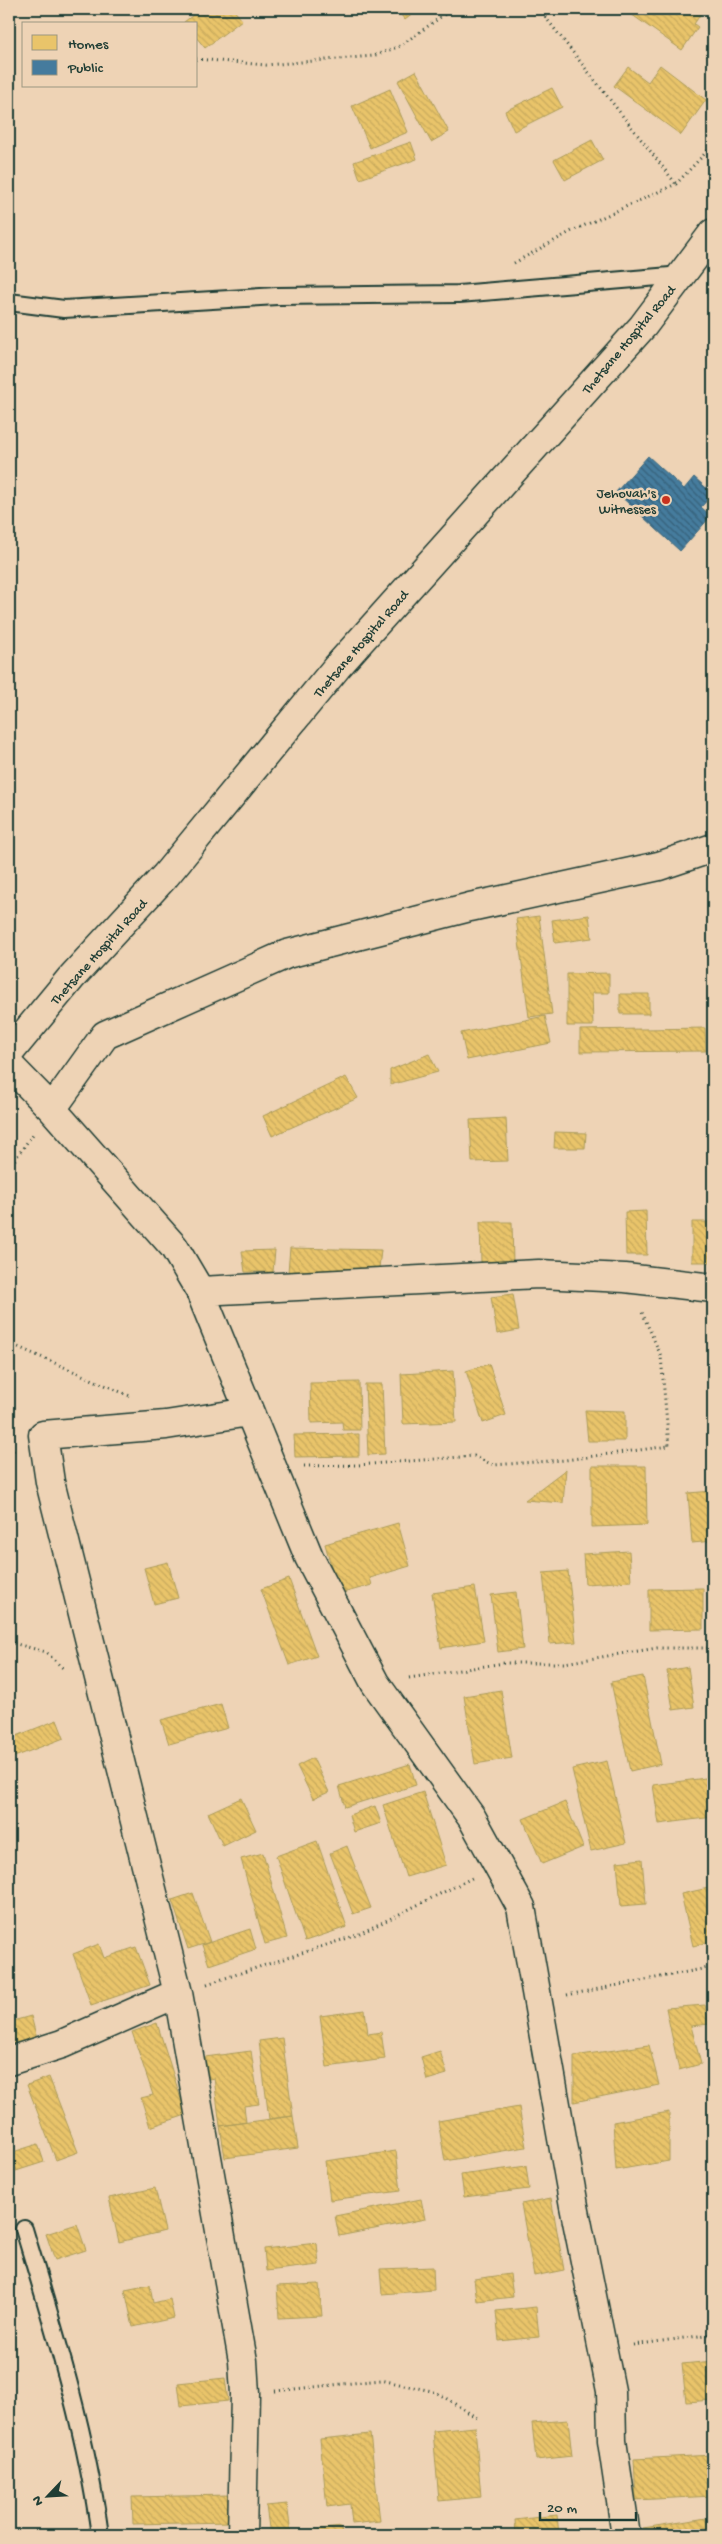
<svg xmlns="http://www.w3.org/2000/svg" width="722" height="2544" font-family="'Gochi Hand',sans-serif">
<style>
.homes{fill:url(#homes-back-hatch);stroke:#ac9c5a}
.public{fill:url(#public-back-hatch);stroke:#3a687e}
.lines{fill:none;stroke-linecap:round;stroke-linejoin:round}
.service-casing{stroke:#1f3d34;stroke-width:20}
.minor-casing{stroke:#1f3d34;stroke-width:31}
.secondary-casing{stroke:#1f3d34;stroke-width:31}
.path{stroke:#1f3d34;stroke-width:3;stroke-dasharray:1 4;stroke-linecap:butt}
.service{stroke:#eed3b5;stroke-width:16}
.minor{stroke:#eed3b5;stroke-width:28}
.secondary{stroke:#eed3b5;stroke-width:28}
.poi-dot{fill:#c8321e;stroke:#eed3b5;stroke-width:2}
.labels{text-anchor:middle;stroke-width:5;stroke-linejoin:round;paint-order:stroke}
.street-label{font-size:14px;fill:#1f3d34;stroke:#eed3b5}
.poi-label{font-size:14px;fill:#1f3d34;stroke:#eed3b5;text-anchor:end}
</style>
<defs>
<pattern id="homes-back-hatch" width="6" height="6" patternUnits="userSpaceOnUse" patternTransform="scale(1.25)"><rect width="6" height="6" fill="#e9c46a"/><path d="M-1 5l2 2M0 0l6 6M5-1l2 2" fill="none" stroke="#c7a95c"/></pattern>
<pattern id="public-back-hatch" width="6" height="6" patternUnits="userSpaceOnUse" patternTransform="scale(1.25)"><rect width="6" height="6" fill="#457b9d"/><path d="M-1 5l2 2M0 0l6 6M5-1l2 2" fill="none" stroke="#36617a"/></pattern>
</defs>
<rect width="100%" height="100%" fill="#eed3b5"/>
<filter id="ink" filterUnits="userSpaceOnUse"><feTurbulence type="fractalNoise" baseFrequency=".02" numOctaves="2"/><feDisplacementMap in="SourceGraphic" scale="10" xChannelSelector="R" yChannelSelector="G"/><feConvolveMatrix kernelMatrix="1 2 1 2 8 2 1 2 1" color-interpolation-filters="sRGB"/></filter>
<g filter="url(#ink)">
<!-- homes -->
<path class="homes" d="M 201,9 L 233,9 L 242,20 L 205,48 L 196,37 L 196,24 L 184,22 Z
M 396,9 L 419,9 L 405,20 Z
M 630,9 L 704,9 L 694,24 L 698,27 L 682,50 L 628,12 Z
M 660,65 L 706,100 L 681,135 L 614,86 L 628,67 L 648,82 Z
M 416,71 L 449,132 L 431,142 L 398,81 Z
M 552,88 L 562,107 L 514,131 L 505,111 Z
M 390,89 L 408,132 L 370,148 L 352,106 Z
M 592,140 L 603,160 L 565,180 L 554,160 Z
M 411,142 L 417,159 L 360,179 L 354,162 Z
M 589,915 L 592,938 L 555,943 L 552,920 Z
M 539,916 L 552,1014 L 529,1017 L 516,919 Z
M 609,973 L 609,993 L 592,993 L 593,1026 L 567,1026 L 567,974 Z
M 620,994 L 649,994 L 649,1014 L 620,1014 Z
M 545,1016 L 551,1043 L 467,1060 L 461,1033 Z
M 705,1028 L 706,1051 L 580,1052 L 580,1030 Z
M 429,1054 L 438,1072 L 390,1085 L 390,1070 Z
M 346,1077 L 358,1098 L 272,1136 L 263,1116 Z
M 506,1118 L 508,1161 L 472,1162 L 470,1120 Z
M 555,1132 L 586,1133 L 585,1148 L 554,1148 Z
M 646,1211 L 647,1255 L 626,1255 L 625,1212 Z
M 480,1222 L 512,1222 L 513,1263 L 481,1263 Z
M 692,1222 L 713,1222 L 713,1262 L 692,1262 Z
M 290,1248 L 381,1250 L 379,1268 L 288,1272 Z
M 275,1250 L 273,1272 L 245,1272 L 242,1251 Z
M 513,1294 L 519,1330 L 497,1334 L 491,1297 Z
M 489,1364 L 506,1415 L 483,1423 L 466,1371 Z
M 453,1371 L 456,1422 L 403,1424 L 401,1374 Z
M 359,1382 L 360,1430 L 343,1430 L 342,1422 L 311,1423 L 310,1383 Z
M 365,1384 L 382,1384 L 385,1454 L 368,1455 Z
M 585,1410 L 625,1411 L 625,1441 L 588,1441 Z
M 359,1434 L 359,1456 L 295,1457 L 294,1435 Z
M 592,1466 L 646,1466 L 647,1525 L 592,1527 Z
M 566,1469 L 563,1503 L 525,1500 Z
M 713,1491 L 713,1541 L 692,1543 L 688,1493 Z
M 398,1523 L 410,1566 L 370,1578 L 372,1585 L 339,1594 L 325,1544 Z
M 629,1551 L 631,1581 L 585,1584 L 583,1554 Z
M 168,1562 L 178,1598 L 154,1604 L 144,1568 Z
M 568,1571 L 576,1642 L 550,1644 L 543,1573 Z
M 289,1579 L 317,1656 L 289,1665 L 261,1589 Z
M 475,1587 L 484,1641 L 441,1648 L 432,1593 Z
M 703,1588 L 703,1629 L 649,1630 L 649,1589 Z
M 516,1592 L 523,1649 L 498,1652 L 491,1595 Z
M 688,1667 L 694,1707 L 673,1710 L 667,1671 Z
M 643,1676 L 661,1764 L 630,1771 L 611,1682 Z
M 501,1690 L 512,1758 L 475,1764 L 464,1696 Z
M 221,1704 L 228,1728 L 169,1744 L 161,1720 Z
M 713,1713 L 713,1736 L 709,1714 Z
M 57,1720 L 64,1738 L 9,1759 L 9,1739 Z
M 313,1758 L 329,1792 L 313,1799 L 297,1766 Z
M 607,1761 L 626,1843 L 591,1851 L 572,1769 Z
M 410,1764 L 416,1785 L 345,1807 L 339,1786 Z
M 713,1777 L 713,1817 L 659,1824 L 653,1785 Z
M 423,1792 L 446,1865 L 406,1877 L 383,1805 Z
M 241,1798 L 256,1830 L 223,1846 L 208,1813 Z
M 565,1802 L 583,1847 L 542,1864 L 523,1819 Z
M 375,1806 L 381,1823 L 354,1832 L 349,1815 Z
M 317,1841 L 347,1927 L 305,1941 L 276,1856 Z
M 347,1846 L 371,1908 L 353,1914 L 330,1853 Z
M 263,1853 L 287,1938 L 265,1944 L 241,1859 Z
M 642,1859 L 646,1904 L 621,1906 L 617,1862 Z
M 713,1887 L 713,1941 L 693,1946 L 681,1894 Z
M 193,1893 L 210,1942 L 188,1949 L 172,1900 Z
M 250,1929 L 256,1949 L 209,1965 L 202,1945 Z
M 99,1944 L 104,1958 L 136,1947 L 150,1985 L 91,2005 L 73,1954 Z
M 705,2005 L 709,2024 L 691,2026 L 701,2064 L 679,2070 L 666,2008 Z
M 365,2010 L 368,2034 L 381,2032 L 385,2059 L 327,2067 L 320,2016 Z
M 31,2016 L 37,2039 L 9,2046 L 9,2022 Z
M 157,2023 L 186,2115 L 150,2127 L 141,2098 L 153,2095 L 132,2032 Z
M 282,2038 L 293,2116 L 269,2119 L 259,2041 Z
M 649,2045 L 659,2085 L 574,2102 L 574,2056 Z
M 251,2051 L 259,2104 L 244,2106 L 246,2122 L 220,2126 L 214,2078 L 209,2079 L 205,2057 Z
M 440,2051 L 447,2074 L 427,2080 L 421,2057 Z
M 49,2077 L 78,2152 L 56,2160 L 27,2085 Z
M 519,2107 L 526,2147 L 445,2161 L 438,2121 Z
M 669,2112 L 669,2161 L 616,2170 L 613,2122 Z
M 293,2116 L 298,2148 L 225,2158 L 220,2126 Z
M 38,2144 L 44,2162 L 16,2171 L 10,2153 Z
M 396,2151 L 401,2191 L 330,2200 L 325,2161 Z
M 526,2166 L 529,2189 L 464,2197 L 461,2175 Z
M 155,2188 L 165,2231 L 119,2242 L 109,2198 Z
M 551,2198 L 564,2270 L 534,2276 L 521,2204 Z
M 421,2199 L 425,2219 L 339,2236 L 335,2216 Z
M 77,2224 L 86,2250 L 55,2260 L 46,2234 Z
M 317,2243 L 319,2265 L 266,2271 L 264,2249 Z
M 433,2267 L 434,2290 L 382,2294 L 380,2269 Z
M 510,2274 L 513,2297 L 477,2301 L 474,2279 Z
M 319,2284 L 322,2316 L 279,2318 L 277,2286 Z
M 150,2285 L 153,2303 L 170,2299 L 174,2318 L 133,2327 L 125,2290 Z
M 536,2307 L 539,2337 L 499,2341 L 496,2311 Z
M 713,2361 L 713,2400 L 686,2402 L 682,2364 Z
M 225,2378 L 228,2401 L 181,2406 L 178,2383 Z
M 568,2420 L 572,2456 L 536,2460 L 532,2423 Z
M 475,2427 L 481,2497 L 439,2501 L 433,2431 Z
M 370,2434 L 380,2521 L 352,2524 L 350,2504 L 327,2507 L 320,2439 Z
M 713,2455 L 713,2496 L 636,2500 L 634,2459 Z
M 229,2495 L 229,2522 L 133,2524 L 132,2497 Z
M 287,2504 L 291,2533 L 341,2527 L 342,2535 L 270,2535 L 266,2506 Z
M 557,2515 L 559,2535 L 516,2535 L 515,2520 Z
M 713,2517 L 713,2535 L 644,2535 L 643,2528 Z"/>
<!-- public -->
<path class="public" d="M 648,456 L 684,489 L 694,477 L 713,494 L 701,507 L 711,516 L 680,551 L 616,492 Z"/>
<g class="lines">
<defs>
<path id="service" d="M 9,302 L 64,309 L 277,296 L 459,294 L 682,275
M 24,2229 C 54,2329 86,2431 100,2535"/>
<path id="minor" d="M 9,1065 L 52,1109 L 174,1247 L 200,1291 L 309,1557 L 375,1683 L 472,1818 L 521,1907 L 574,2206 L 611,2391 L 612,2441 L 626,2535
M 52,1109 L 105,1035 L 287,954 L 470,907 L 659,866 L 713,848
M 200,1291 L 539,1274 L 625,1278 L 713,1288
M 9,2061 L 62,2044 L 178,1993
M 242,2535 L 245,2394 L 243,2361 L 178,1993 L 50,1482 L 43,1435 L 166,1425 L 249,1412"/>
<path id="secondary" d="M 9,1053 L 71,978 L 166,875 L 337,667 L 643,326 L 713,233"/>
</defs>
<!-- service casing -->
<use href="#service" class="service-casing"/>
<!-- minor casing -->
<use href="#minor" class="minor-casing"/>
<!-- secondary casing -->
<use href="#secondary" class="secondary-casing"/>
<!-- path -->
<path class="path" d="M 539,9 L 676,184
M 196,59 L 266,65 L 373,56 L 400,46 L 452,9
M 514,263 L 572,231 L 676,184 L 713,145
M 9,1168 L 33,1134
M 9,1343 L 130,1396
M 9,1453 L 16,1449
M 304,1466 L 358,1465 L 474,1456 L 493,1465 L 565,1460 L 669,1446 L 661,1356 L 641,1310
M 9,1642 L 46,1652 L 65,1670
M 409,1678 L 504,1663 L 564,1663 L 657,1648 L 713,1648
M 207,1984 L 357,1935 L 472,1878
M 567,1995 L 713,1967
M 633,2345 L 713,2334
M 275,2391 L 381,2380 L 436,2392 L 477,2418"/>
<!-- service -->
<use href="#service" class="service"/>
<!-- minor -->
<use href="#minor" class="minor"/>
<!-- secondary -->
<use href="#secondary" class="secondary"/>
</g>
</g>
<!-- markers -->
<circle class="poi-dot" cx="666" cy="500" r="5"/>
<g class="labels">
<!-- street labels -->
<g class="street-label">
<text transform="translate(628 339) rotate(-50)" y="5">Thetsane Hospital Road</text>
<text transform="translate(360 643) rotate(-49)" y="5">Thetsane Hospital Road</text>
<text transform="translate(98 951) rotate(-48)" y="5">Thetsane Hospital Road</text>
</g>
<!-- poi labels -->
<g class="poi-label">
<text x="656" y="497">Jehovah's<tspan x="656" dy="16">Witnesses</tspan></text>
</g>
</g>
<!-- margin -->
<rect width="722" height="2544" fill="none" stroke="#eed3b5" stroke-width="30"/>
<rect x="15" y="15" width="692" height="2514" fill="none" stroke="#1f3d34" stroke-width="2" filter="url(#ink)"/>
<!-- legend -->
<rect x="22" y="22" width="175" height="65" fill="#eed3b5" stroke="#9b9781"/>
<rect x="32" y="35" width="25" height="15" fill="#e9c46a" stroke="#9b9781"/>
<text x="68" y="48" font-size="15" fill="#1f3d34">Homes</text>
<rect x="32" y="60" width="25" height="15" fill="#457b9d" stroke="#9b9781"/>
<text x="68" y="72" font-size="15" fill="#1f3d34">Public</text>
<!-- north arrow -->
<g transform="translate(48 2496) rotate(245)" stroke="#eed3b5" stroke-width="4" paint-order="stroke">
<path d="M0-4L9 19L0 12L-9 19Z" fill="#1f3d34"/>
<text y="-8" font-size="14" font-weight="bold" text-anchor="middle" fill="#1f3d34">N</text>
</g>
<!-- scale -->
<path d="M540 2512v8h96v-8" fill="none" stroke="#1f3d34" stroke-width="2.5"/>
<text x="547" y="2512" font-size="15" fill="#1f3d34" stroke="#eed3b5" stroke-width="4" paint-order="stroke">20 m</text>
</svg>
